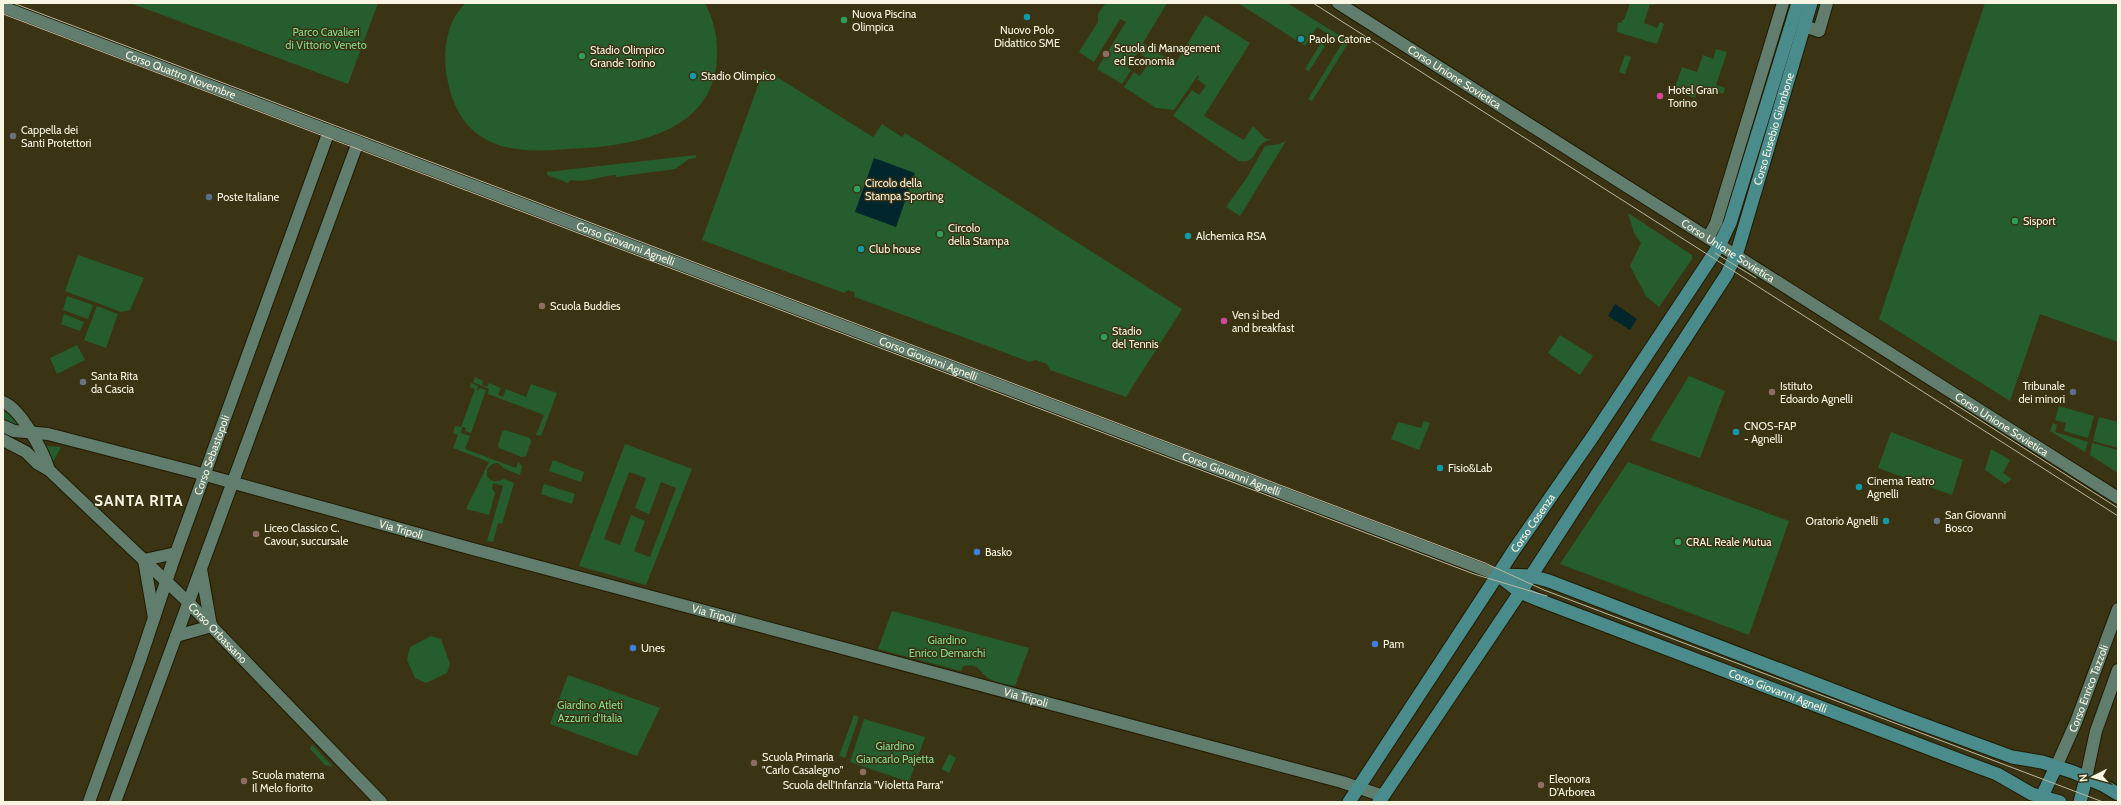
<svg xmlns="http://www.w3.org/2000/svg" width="2121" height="805" font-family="Cabin,sans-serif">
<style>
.green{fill:#255d2e;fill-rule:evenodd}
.water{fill:#01262b}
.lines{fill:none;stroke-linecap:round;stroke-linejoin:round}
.secondary-casing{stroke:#211b00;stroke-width:14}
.primary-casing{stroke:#211b00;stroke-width:15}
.secondary{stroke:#607d6d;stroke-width:12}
.primary{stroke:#4a8b8c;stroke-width:13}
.tram{stroke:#bab7a0;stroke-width:1}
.culture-dot{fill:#0f9aa8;stroke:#3a3415;stroke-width:1.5}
.leisure-dot{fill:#2e9e5b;stroke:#3a3415;stroke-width:1.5}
.education-dot{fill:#8d6e63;stroke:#3a3415;stroke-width:1.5}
.hotel-dot{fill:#d1479c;stroke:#3a3415;stroke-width:1.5}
.worship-dot{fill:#6b7280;stroke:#3a3415;stroke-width:1.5}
.service-dot{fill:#5c6f8a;stroke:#3a3415;stroke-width:1.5}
.shop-dot{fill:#3f7fe0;stroke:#3a3415;stroke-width:1.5}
.labels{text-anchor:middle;stroke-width:3;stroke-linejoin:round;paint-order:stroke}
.poi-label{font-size:11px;fill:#f8f5e3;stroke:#3a3415;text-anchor:start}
.park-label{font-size:11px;fill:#85d98e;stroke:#3a3415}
.street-label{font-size:11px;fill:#f8f5e3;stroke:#3a3415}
.district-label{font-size:15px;font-weight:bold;letter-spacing:1px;fill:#f8f5e3;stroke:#3a3415}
</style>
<rect width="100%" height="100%" fill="#3a3415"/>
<!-- green -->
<path class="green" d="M 130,3 L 378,3 L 348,84 Z
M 466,3 L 705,3 C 714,21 718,38 717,58 C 714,128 641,145 583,148 C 548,150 505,157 475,132 C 457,117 449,93 446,71 C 443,48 448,19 466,3 Z
M 1106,3 L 1167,3 L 1143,43 L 1175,64 L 1205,15 L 1250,43 L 1204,116 L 1244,140 L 1253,126 L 1266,139 L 1272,139 C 1270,140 1265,141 1263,143 C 1253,151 1256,164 1239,161 L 1173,116 L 1192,90 L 1199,95 L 1206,86 L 1197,79 L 1199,77 L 1198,75 L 1174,110 L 1156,108 L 1124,87 L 1134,72 L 1140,76 L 1150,61 L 1138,52 L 1128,68 L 1131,70 L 1122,84 L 1097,69 L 1126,22 L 1120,19 L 1094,62 L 1079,52 L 1098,22 L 1098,14 Z
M 1238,3 L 1287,3 L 1347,40 L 1347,45 L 1312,101 L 1308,99 L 1341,45 L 1341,42 L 1317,27 L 1305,46 Z
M 1630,3 L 1654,3 L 1654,5 L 1650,4 L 1644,23 L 1657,28 L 1660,22 L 1664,24 L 1657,44 L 1617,32 L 1618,22 L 1621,23 L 1622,20 L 1624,20 Z
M 1985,3 L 2118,3 L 2118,342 L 2040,314 L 2010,401 L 1879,319 Z
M 1321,43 L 1325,46 L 1309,71 L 1305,69 Z
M 1716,49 L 1727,52 L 1716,85 L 1725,88 L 1723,94 L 1699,86 L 1695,98 L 1683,94 L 1683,89 L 1675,87 L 1682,67 L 1697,72 L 1703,55 L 1713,59 Z
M 1625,55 L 1631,57 L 1625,74 L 1619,72 Z
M 764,69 L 873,137 L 882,124 L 902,137 L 905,133 L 1182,309 L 1126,397 L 1050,370 L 1047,364 L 1035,360 L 1030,362 L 855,297 L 854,292 L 848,290 L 844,293 L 702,240 Z
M 1286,141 L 1240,216 L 1226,207 L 1248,176 L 1265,146 L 1279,144 Z
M 696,155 L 696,158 L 689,159 L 675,169 L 616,177 L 616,175 C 600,176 586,183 570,180 L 568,183 L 547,175 L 547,172 Z
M 1628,213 L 1692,255 L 1692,259 L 1659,307 L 1646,296 L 1630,266 L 1641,243 L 1634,233 Z
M 78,255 L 144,278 L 130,310 L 121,312 L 65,291 Z
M 67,296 L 93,305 L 88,319 L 63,310 Z
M 97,306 L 118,314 L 106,348 L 84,340 Z
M 64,314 L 84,322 L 80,331 L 61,324 Z
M 1560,335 L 1593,356 L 1580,375 L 1548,353 Z
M 77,345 L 85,360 L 57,374 L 50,358 Z
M 1689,376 L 1725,391 L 1700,458 L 1650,440 Z
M 475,377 L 483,381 L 482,385 L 487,387 L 489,383 L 501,388 L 498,395 L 503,397 L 506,389 L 526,397 L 531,384 L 557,393 L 541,436 L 536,435 L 544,415 L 488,394 L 489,389 L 473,382 Z
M 471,383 L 478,386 L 477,391 L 480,388 L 486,390 L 471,433 L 465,431 L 466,428 L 462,427 L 461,433 L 470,436 L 465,449 L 516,468 L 518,462 L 522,466 L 520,475 L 505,469 L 498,463 L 492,464 L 487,469 L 487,476 C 492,483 497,482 504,479 L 514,483 L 502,524 L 498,523 L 493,542 L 487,541 L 503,486 L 493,483 L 492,488 L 495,493 L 489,515 L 466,509 L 489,462 L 453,448 L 458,435 L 453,433 L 455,426 L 461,427 L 475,389 L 470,387 Z
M 2059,406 L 2094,416 L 2088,438 L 2064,431 L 2066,423 L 2055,420 Z
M 3,409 L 8,411 L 17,422 L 17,425 L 3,419 Z
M 2099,417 L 2118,422 L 2118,448 L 2093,441 Z
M 1424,421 L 1430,423 L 1419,450 L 1391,439 L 1398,422 L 1421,428 Z
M 2053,423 L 2057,425 L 2055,432 L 2088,442 L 2085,452 L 2050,431 Z
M 505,430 L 530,438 L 531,442 L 526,456 L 522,457 L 499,448 L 498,445 L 502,432 Z
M 1891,432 L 1963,460 L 1952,495 L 1878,468 Z
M 2092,443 L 2118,450 L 2118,473 L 2090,455 Z
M 625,444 L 692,469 L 646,585 L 579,566 ZM 629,472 L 646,478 L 635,508 L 649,514 L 661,482 L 676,488 L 650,557 L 634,551 L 645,521 L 631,515 L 620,545 L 604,539 Z
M 46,446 L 60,447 L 60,449 L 54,460 L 52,461 L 44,447 Z
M 1991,449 L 2010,460 L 2003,473 L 2012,479 L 2005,484 L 1985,470 Z
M 553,460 L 584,472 L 581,482 L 549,471 Z
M 1628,462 L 1789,521 L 1749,635 L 1560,564 Z
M 544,484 L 575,494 L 572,504 L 541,494 Z
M 892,611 L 1029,648 L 1015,686 C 1008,684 997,683 990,679 C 977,672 982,663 963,666 L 961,671 L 878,649 Z
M 431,636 L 441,639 L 450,664 L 447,673 L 426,683 L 415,678 L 407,660 L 410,647 Z
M 568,675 L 660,708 L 637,756 L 550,724 Z
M 854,715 L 859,717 L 845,758 L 839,756 Z
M 864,719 L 925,737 L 909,782 L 850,762 Z
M 312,744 L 333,767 L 325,765 L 310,749 Z
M 949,754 L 956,758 L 949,773 L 942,769 Z"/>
<!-- water -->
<path class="water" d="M 874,158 L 915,173 L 896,227 L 855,212 Z
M 1615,304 L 1637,319 L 1630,330 L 1608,316 Z"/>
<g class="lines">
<defs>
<g id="secondary">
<path id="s1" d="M 1338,3 L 2118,498"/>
<path id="s2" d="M 3,7 L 1498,575"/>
<path d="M 1804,26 L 1819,31 L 1827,3"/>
<path d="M 1708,238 L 1716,223 L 1783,3"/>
<path d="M 3,402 C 21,409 43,451 49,470"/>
<path id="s3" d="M 3,426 L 14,431 L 48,434 L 191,471 L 469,548 L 1342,782 L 1383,796"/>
<path id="s4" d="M 3,440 L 26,452 L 37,463 L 49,470 L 188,602 L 381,802"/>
<path d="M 144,560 L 154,618"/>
<path d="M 144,560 L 176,553"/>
<path d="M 201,569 L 211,626"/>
<path d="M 176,636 L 212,626"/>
<path id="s5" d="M 2056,767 L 2076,722 L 2118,609"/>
<path d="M 2086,778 L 2096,731 L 2118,670"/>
<path id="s6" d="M 89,802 L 140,660 L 172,564 L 329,131"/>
<path d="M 115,802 L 358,142"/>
</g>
<g id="primary">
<path d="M 1498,575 L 1531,576 L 1549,581 L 1900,716 L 2012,757 L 2042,762 L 2073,772 L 2103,785 L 2118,794"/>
<path id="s7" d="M 1498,575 L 1520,592 L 1539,600 L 1978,767 L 1997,774 L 2032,794 L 2060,802"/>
<path d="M 2042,796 L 2056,767"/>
<path id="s8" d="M 1349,802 L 1514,550 L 1591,439 L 1719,246 L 1730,223 L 1798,3"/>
<path id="s9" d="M 1379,802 L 1531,576 L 1727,274 L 1738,249 L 1811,3"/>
<path d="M 2080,802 L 2086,778"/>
</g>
</defs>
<!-- secondary casing -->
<use href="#secondary" class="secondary-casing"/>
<!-- primary casing -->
<use href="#primary" class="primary-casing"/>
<!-- secondary -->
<use href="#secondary" class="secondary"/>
<!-- primary -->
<use href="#primary" class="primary"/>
<!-- tram -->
<path class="tram" d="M 13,3 L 1485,563 L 1544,590 L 2103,802
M 1313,3 L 2118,516
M 3,14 L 1474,574 L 1547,596
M 1715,253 L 1756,278
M 1950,401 L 2118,508"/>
</g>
<!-- markers -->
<g class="culture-dot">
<circle cx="1027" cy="17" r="4"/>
<circle cx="1301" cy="39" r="4"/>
<circle cx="693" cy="76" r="4"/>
<circle cx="1188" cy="236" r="4"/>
<circle cx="861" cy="249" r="4"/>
<circle cx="1736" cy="432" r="4"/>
<circle cx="1440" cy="468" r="4"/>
<circle cx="1859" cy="487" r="4"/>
<circle cx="1886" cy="521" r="4"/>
</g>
<g class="leisure-dot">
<circle cx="844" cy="20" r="4"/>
<circle cx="582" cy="56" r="4"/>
<circle cx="857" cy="189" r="4"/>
<circle cx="2015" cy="221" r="4"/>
<circle cx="940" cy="234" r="4"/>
<circle cx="1104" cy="337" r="4"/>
<circle cx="1678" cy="542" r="4"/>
</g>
<g class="education-dot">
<circle cx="1106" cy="54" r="4"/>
<circle cx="542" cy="306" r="4"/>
<circle cx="1772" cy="392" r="4"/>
<circle cx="256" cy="534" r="4"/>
<circle cx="754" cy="763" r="4"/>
<circle cx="863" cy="772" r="4"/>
<circle cx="244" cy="781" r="4"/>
<circle cx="1541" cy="785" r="4"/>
</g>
<g class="hotel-dot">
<circle cx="1660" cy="96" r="4"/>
<circle cx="1224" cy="321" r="4"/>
</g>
<g class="worship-dot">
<circle cx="13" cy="136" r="4"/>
<circle cx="83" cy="382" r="4"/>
<circle cx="1937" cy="521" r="4"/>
</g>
<g class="service-dot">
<circle cx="209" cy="197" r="4"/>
<circle cx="2073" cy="392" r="4"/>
</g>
<g class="shop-dot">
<circle cx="977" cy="552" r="4"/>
<circle cx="1375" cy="644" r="4"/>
<circle cx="633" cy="648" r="4"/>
</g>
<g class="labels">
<!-- poi labels -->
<g class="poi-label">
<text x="852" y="18">Nuova Piscina<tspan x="852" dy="13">Olimpica</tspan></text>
<text x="1027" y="34" text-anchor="middle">Nuovo Polo<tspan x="1027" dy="13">Didattico SME</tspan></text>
<text x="1309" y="43">Paolo Catone</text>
<text x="1114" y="52">Scuola di Management<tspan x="1114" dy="13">ed Economia</tspan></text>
<text x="590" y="54">Stadio Olimpico<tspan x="590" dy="13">Grande Torino</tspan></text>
<text x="701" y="80">Stadio Olimpico</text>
<text x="1668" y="94">Hotel Gran<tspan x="1668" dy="13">Torino</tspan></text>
<text x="21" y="134">Cappella dei<tspan x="21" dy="13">Santi Protettori</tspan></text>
<text x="865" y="187">Circolo della<tspan x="865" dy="13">Stampa Sporting</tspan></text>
<text x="217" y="201">Poste Italiane</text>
<text x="2023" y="225">Sisport</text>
<text x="948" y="232">Circolo<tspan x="948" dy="13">della Stampa</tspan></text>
<text x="1196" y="240">Alchemica RSA</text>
<text x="869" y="253">Club house</text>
<text x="550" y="310">Scuola Buddies</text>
<text x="1232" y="319">Ven sì bed<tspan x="1232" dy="13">and breakfast</tspan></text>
<text x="1112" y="335">Stadio<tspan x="1112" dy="13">del Tennis</tspan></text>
<text x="91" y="380">Santa Rita<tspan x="91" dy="13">da Cascia</tspan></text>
<text x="1780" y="390">Istituto<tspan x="1780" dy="13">Edoardo Agnelli</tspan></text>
<text x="2065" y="390" text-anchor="end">Tribunale<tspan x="2065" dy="13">dei minori</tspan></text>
<text x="1744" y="430">CNOS-FAP<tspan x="1744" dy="13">- Agnelli</tspan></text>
<text x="1448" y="472">Fisio&amp;Lab</text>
<text x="1867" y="485">Cinema Teatro<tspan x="1867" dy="13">Agnelli</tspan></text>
<text x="1945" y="519">San Giovanni<tspan x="1945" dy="13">Bosco</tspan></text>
<text x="1878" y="525" text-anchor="end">Oratorio Agnelli</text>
<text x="264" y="532">Liceo Classico C.<tspan x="264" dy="13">Cavour, succursale</tspan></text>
<text x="1686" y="546">CRAL Reale Mutua</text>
<text x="985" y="556">Basko</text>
<text x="1383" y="648">Pam</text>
<text x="641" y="652">Unes</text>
<text x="762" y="761">Scuola Primaria<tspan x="762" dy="13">"Carlo Casalegno"</tspan></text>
<text x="252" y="779">Scuola materna<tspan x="252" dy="13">Il Melo fiorito</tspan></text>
<text x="1549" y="783">Eleonora<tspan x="1549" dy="13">D’Arborea</tspan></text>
<text x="863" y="789" text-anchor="middle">Scuola dell'Infanzia "Violetta Parra"</text>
</g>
<!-- park labels -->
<g class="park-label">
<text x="326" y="36">Parco Cavalieri<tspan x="326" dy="13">di Vittorio Veneto</tspan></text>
<text x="947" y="644">Giardino<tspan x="947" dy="13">Enrico Demarchi</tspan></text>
<text x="590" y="709">Giardino Atleti<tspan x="590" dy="13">Azzurri d'Italia</tspan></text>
<text x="895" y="750">Giardino<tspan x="895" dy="13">Giancarlo Pajetta</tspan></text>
</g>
<!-- street labels -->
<g class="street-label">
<text dy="4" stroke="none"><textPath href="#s2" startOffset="190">Corso Quattro Novembre</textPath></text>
<text dy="4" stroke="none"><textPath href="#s1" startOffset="138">Corso Unione Sovietica</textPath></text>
<text dy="4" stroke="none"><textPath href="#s9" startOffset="785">Corso Eusebio Giambone</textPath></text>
<text dy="4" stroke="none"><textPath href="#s2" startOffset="666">Corso Giovanni Agnelli</textPath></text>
<text dy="4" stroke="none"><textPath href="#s1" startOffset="462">Corso Unione Sovietica</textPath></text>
<text dy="4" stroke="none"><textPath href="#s2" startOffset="990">Corso Giovanni Agnelli</textPath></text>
<text dy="4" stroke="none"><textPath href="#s1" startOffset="786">Corso Unione Sovietica</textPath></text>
<text dy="4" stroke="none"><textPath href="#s6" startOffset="368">Corso Sebastopoli</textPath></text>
<text dy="4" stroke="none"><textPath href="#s2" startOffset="1314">Corso Giovanni Agnelli</textPath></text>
<text dy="4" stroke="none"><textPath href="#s8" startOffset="334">Corso Cosenza</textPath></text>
<text dy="4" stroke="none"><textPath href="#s3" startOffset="412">Via Tripoli</textPath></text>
<text dy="4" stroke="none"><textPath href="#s3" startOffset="736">Via Tripoli</textPath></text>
<text dy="4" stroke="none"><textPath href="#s4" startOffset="290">Corso Orbassano</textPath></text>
<text dy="4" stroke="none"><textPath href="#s5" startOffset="85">Corso Enrico Tazzoli</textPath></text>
<text dy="4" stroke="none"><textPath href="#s7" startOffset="304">Corso Giovanni Agnelli</textPath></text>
<text dy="4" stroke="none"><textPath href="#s3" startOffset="1059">Via Tripoli</textPath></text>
</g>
<!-- district labels -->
<g class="district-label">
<text x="139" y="506">SANTA RITA</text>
</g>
</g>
<!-- border -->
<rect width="2121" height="805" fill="none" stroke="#f8f5e3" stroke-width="8"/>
<!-- north arrow -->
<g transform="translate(2093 777) rotate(264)" stroke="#3a3415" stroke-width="3" paint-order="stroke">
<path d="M0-3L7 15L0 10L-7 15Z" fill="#f8f5e3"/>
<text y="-6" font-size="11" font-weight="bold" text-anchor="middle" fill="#f8f5e3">N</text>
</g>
</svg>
